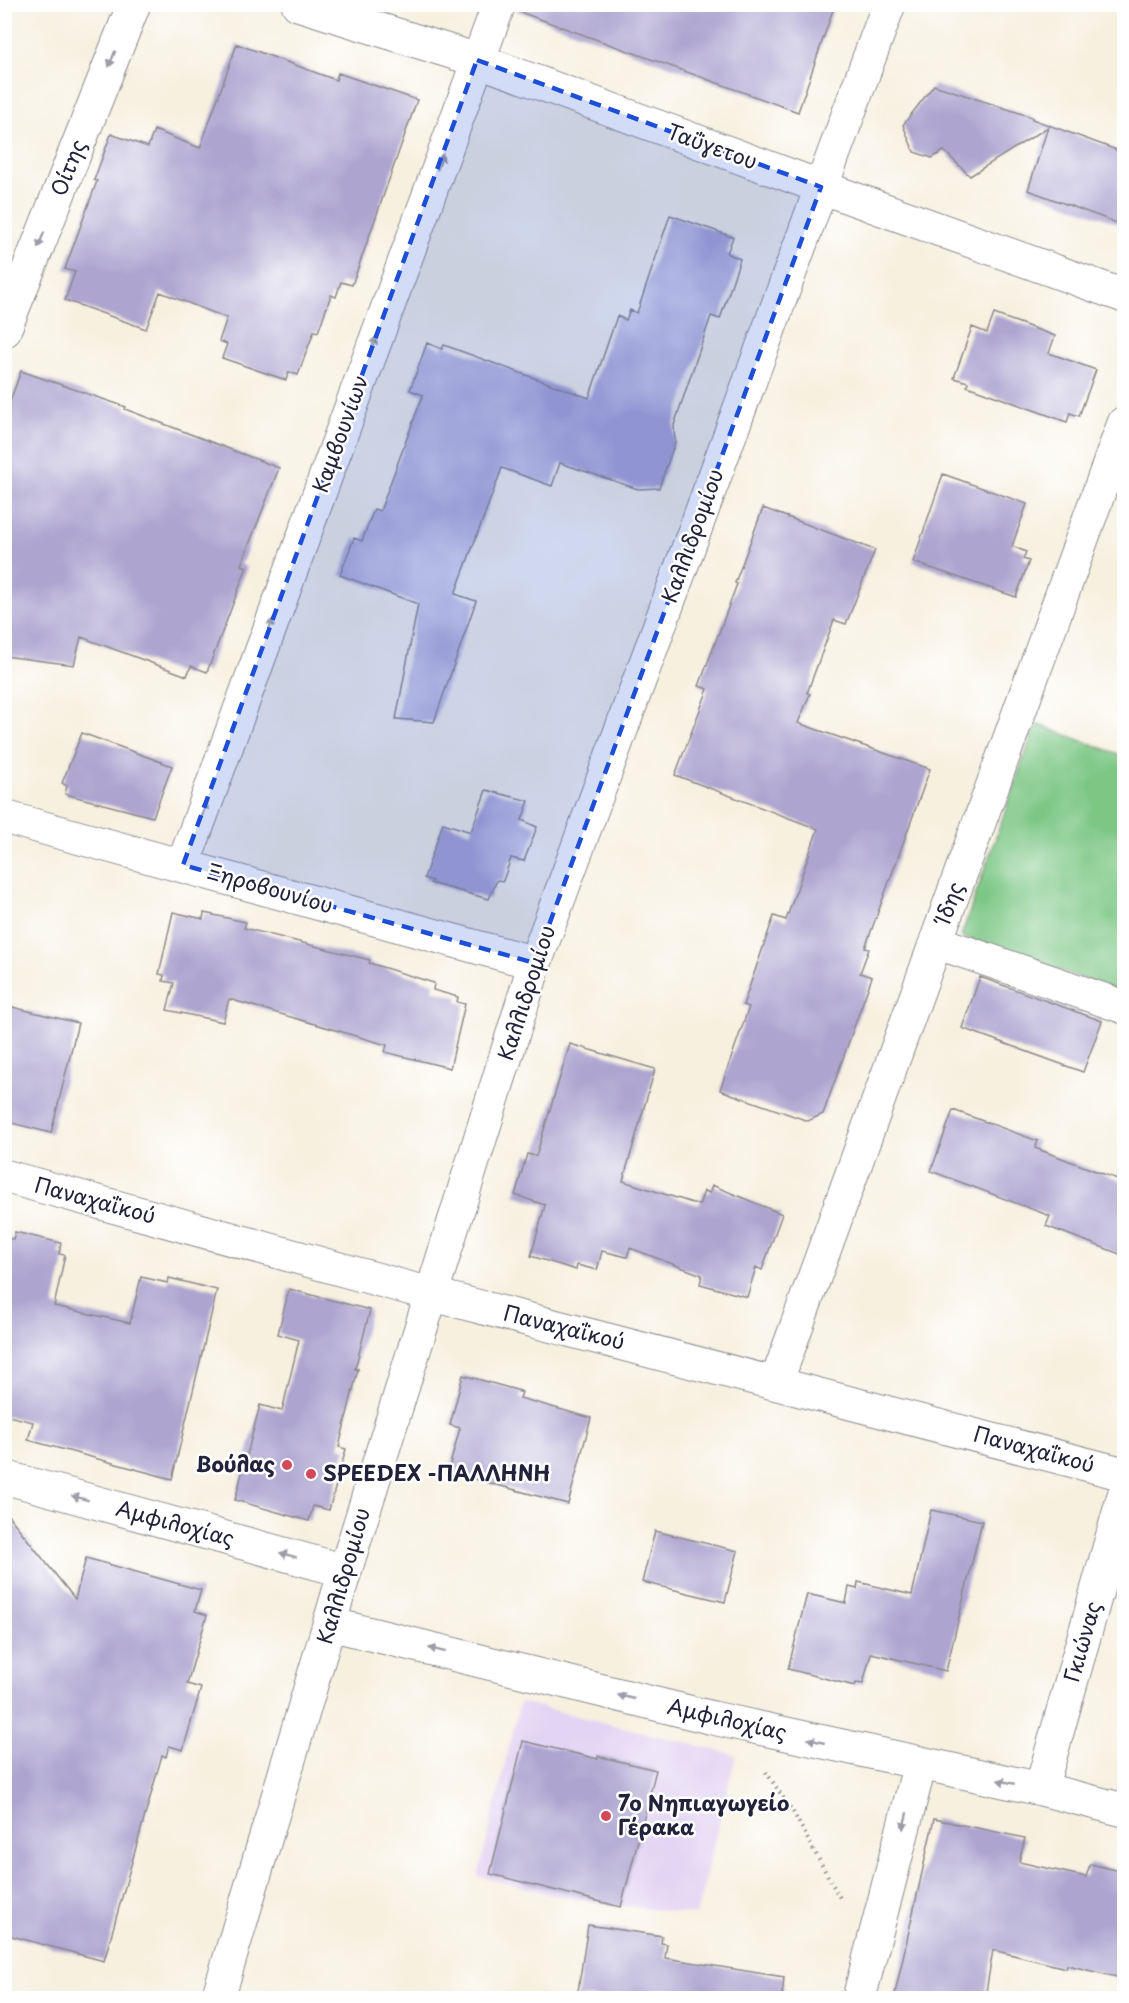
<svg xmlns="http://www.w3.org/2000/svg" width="1129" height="2003" font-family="'Playpen Sans',sans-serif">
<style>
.built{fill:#e2d4f3}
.green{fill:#7dc785;stroke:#507460;stroke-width:1.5}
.building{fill:#ada5d0}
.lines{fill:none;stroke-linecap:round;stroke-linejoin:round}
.street-casing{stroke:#8c898d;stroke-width:35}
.path{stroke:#8c898d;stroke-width:4;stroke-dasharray:1.5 4.5;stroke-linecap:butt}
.street{stroke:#fff;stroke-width:33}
.oneway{fill:#9c9ca7}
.marked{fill:#1d4ed8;fill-opacity:0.2;stroke:#1d4ed8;stroke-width:4.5;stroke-dasharray:12 8;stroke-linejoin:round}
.poi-dot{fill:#d1495b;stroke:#fff;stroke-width:2}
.labels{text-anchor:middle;stroke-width:5;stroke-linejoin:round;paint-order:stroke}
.street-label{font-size:21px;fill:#22223b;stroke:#fff}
.poi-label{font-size:21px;font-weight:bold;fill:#22223b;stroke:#fff;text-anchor:start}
</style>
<rect width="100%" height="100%" fill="#fff"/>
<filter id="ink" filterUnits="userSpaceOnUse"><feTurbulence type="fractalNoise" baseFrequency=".0167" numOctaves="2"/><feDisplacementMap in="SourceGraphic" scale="12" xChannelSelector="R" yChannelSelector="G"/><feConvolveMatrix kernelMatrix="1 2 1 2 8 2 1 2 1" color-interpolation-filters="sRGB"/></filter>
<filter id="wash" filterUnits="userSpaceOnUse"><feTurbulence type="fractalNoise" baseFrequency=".008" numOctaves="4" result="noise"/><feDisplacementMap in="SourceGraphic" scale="24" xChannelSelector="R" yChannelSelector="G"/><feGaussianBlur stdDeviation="1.35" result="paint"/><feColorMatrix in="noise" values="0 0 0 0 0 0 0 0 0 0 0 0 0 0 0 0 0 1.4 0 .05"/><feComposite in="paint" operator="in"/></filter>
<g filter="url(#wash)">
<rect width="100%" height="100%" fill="#f6f0df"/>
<!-- built -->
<path class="built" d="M 520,1702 L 736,1755 L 696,1915 L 565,1898 L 478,1876 Z"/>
<!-- green -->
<path class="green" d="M 1036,724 L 1124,756 L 1124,993 L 961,936 Z"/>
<g id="blocks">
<!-- building -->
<path class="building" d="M 517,4 L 835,4 L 798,112 L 517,11 Z
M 237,44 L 336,80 L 338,73 L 417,100 L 352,285 L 341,282 L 336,297 L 331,295 L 318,332 L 314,331 L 298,375 L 289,372 L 286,380 L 222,358 L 227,344 L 219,341 L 227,318 L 160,292 L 146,329 L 65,300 L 75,272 L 65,269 L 97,181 L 94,180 L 111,134 L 148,147 L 154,130 L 200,148 Z
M 934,85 L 1032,117 L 1032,119 L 1125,153 L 1125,226 L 1028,190 L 1048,127 L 970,176 L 944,151 L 932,158 L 914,152 L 903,125 Z
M 670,215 L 733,237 L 727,253 L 740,259 L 720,319 L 711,316 L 674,425 L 675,442 L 659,488 L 638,489 L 560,463 L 552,486 L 502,468 L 455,594 L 476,601 L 434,722 L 396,719 L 418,604 L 340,575 L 354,538 L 362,541 L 374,509 L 380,511 L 423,395 L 410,390 L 427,343 L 442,349 L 444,345 L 589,398 L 617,316 L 626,320 L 630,310 L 637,313 Z
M 994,314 L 1055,336 L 1049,353 L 1096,370 L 1079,416 L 1070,413 L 1067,422 L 967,386 L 968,382 L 954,378 L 972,327 L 987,333 Z
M 21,371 L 126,407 L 125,409 L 279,468 L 241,565 L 247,567 L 207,672 L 191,666 L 187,676 L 81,637 L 74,665 L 4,656 L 4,418 Z
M 943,474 L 1027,504 L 1012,546 L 1026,552 L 1023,559 L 1029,561 L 1016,597 L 913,562 Z
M 763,508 L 875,550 L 846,624 L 834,620 L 807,693 L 810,694 L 798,723 L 930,769 L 865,948 L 869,949 L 860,973 L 872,977 L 823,1114 L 808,1121 L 720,1090 L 749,1007 L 743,1005 L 774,916 L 786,920 L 818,829 L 675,775 L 708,689 L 699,686 L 737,584 L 735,583 Z
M 82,733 L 172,766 L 153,817 L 65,794 L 67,786 L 62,783 Z
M 486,790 L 529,801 L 522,820 L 537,827 L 524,861 L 511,858 L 503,881 L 497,880 L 489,899 L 430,883 L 432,881 L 424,878 L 443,823 L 471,832 Z
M 173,912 L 203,919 L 204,913 L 246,922 L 244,928 L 370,960 L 369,963 L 434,983 L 433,990 L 458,997 L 457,1002 L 465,1004 L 450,1068 L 385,1052 L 387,1045 L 229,999 L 223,1022 L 167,1010 L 174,983 L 163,981 L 164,975 L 159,974 Z
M 980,977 L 1102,1021 L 1083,1072 L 962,1028 Z
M 4,1005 L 78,1023 L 51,1133 L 4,1121 Z
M 570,1044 L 655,1069 L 623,1181 L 699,1205 L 704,1191 L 710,1193 L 712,1185 L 782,1214 L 762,1270 L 756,1267 L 747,1297 L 700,1284 L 702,1275 L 630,1248 L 627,1257 L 602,1251 L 597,1270 L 577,1265 L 576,1270 L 531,1256 L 545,1205 L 515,1195 L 527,1154 L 536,1156 Z
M 953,1110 L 1038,1141 L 1035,1148 L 1125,1182 L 1125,1256 L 1046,1226 L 1050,1216 L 931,1171 Z
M 15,1232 L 61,1243 L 59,1254 L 65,1255 L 54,1306 L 130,1323 L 141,1277 L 168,1283 L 169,1278 L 217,1290 L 172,1479 L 28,1440 L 33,1422 L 4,1415 L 4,1238 L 13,1239 Z
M 289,1289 L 370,1310 L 355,1369 L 358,1369 L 339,1447 L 346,1449 L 329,1510 L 313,1506 L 309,1521 L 235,1500 L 260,1405 L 282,1411 L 299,1340 L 278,1334 Z
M 463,1375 L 520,1391 L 519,1392 L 522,1392 L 520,1398 L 591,1418 L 568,1504 L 448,1472 L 460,1428 L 450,1425 Z
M 4,1510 L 75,1599 L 86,1558 L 201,1590 L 195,1611 L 207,1615 L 187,1684 L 201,1688 L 183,1750 L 169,1746 L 166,1757 L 162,1755 L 104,1961 L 4,1934 Z
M 931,1510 L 982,1521 L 946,1671 L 871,1653 L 863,1684 L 856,1683 L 855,1686 L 788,1669 L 807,1594 L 846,1603 L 849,1587 L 857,1589 L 858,1582 L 912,1595 Z
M 655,1531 L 738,1551 L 725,1602 L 642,1582 Z
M 523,1741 L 598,1759 L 598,1756 L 656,1770 L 621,1907 L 490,1874 Z
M 934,1819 L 1025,1838 L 1019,1862 L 1086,1877 L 1090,1864 L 1125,1872 L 1125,1979 L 1067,1965 L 1066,1968 L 993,1950 L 985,1998 L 894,1998 Z
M 588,1925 L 662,1936 L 661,1943 L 667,1944 L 665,1958 L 784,1977 L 782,1998 L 577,1998 Z"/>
</g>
</g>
<g filter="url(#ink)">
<use href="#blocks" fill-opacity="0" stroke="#8c898d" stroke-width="1.5"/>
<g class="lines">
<defs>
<path id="street" d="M 298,4 L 477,60 L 821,187 L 1124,296
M 4,331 L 134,4
M 4,817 L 535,963
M 183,865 L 499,4
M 936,942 L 1124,1007
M 4,1176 L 430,1294 L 1124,1474
M 776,1383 L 1124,423
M 4,1477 L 345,1571
M 330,1624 L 713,1718 L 1041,1789 L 1124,1810
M 1041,1789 L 1124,1495
M 218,1998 L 345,1571 L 535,963 L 889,4
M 859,1998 L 920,1764"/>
</defs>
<!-- street casing -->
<use href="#street" class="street-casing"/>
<!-- path -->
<path class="path" d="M 766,1772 L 793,1812 L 841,1900"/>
<!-- street -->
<use href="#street" class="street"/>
</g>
<!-- one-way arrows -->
<defs><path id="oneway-solid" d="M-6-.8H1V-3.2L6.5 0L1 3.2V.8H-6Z" transform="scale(1.5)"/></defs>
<g class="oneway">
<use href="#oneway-solid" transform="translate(112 59) rotate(112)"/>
<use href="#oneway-solid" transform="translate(440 162) rotate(-70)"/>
<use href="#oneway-solid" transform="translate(41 240) rotate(112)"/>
<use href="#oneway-solid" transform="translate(373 345) rotate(-70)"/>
<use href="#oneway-solid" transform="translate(270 627) rotate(-70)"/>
<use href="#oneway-solid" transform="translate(204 810) rotate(-70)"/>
<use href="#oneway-solid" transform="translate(80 1498) rotate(-165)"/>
<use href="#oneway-solid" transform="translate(288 1555) rotate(-165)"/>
<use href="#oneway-solid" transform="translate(437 1650) rotate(-166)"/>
<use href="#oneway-solid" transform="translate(626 1697) rotate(-166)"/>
<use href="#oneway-solid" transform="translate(816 1741) rotate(-167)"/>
<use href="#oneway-solid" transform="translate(1006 1782) rotate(-168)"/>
<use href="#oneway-solid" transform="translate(905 1821) rotate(104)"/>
</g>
</g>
<!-- marked area -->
<path class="marked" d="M 477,60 L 821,187 L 535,963 L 183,865 Z"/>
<!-- markers -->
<g class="poi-dot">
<circle cx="287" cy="1465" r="6"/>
<circle cx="311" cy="1474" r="6"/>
<circle cx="606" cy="1816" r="6"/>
</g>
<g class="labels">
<!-- street labels -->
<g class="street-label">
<text transform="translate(712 147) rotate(20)" y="7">Ταΰγετου</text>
<text transform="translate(69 168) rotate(-68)" y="7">Οίτης</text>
<text transform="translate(341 434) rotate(-70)" y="7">Καμβουνίων</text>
<text transform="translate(693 536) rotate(-70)" y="7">Καλλιδρομίου</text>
<text transform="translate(270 889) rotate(16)" y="7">Ξηροβουνίου</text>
<text transform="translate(950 903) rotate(-70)" y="7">Ίδης</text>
<text transform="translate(527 993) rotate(-72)" y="7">Καλλιδρομίου</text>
<text transform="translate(95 1201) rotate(15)" y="7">Παναχαΐκού</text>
<text transform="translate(564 1328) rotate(14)" y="7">Παναχαΐκού</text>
<text transform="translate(1034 1450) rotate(15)" y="7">Παναχαΐκού</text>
<text transform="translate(175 1524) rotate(15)" y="7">Αμφιλοχίας</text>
<text transform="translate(344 1576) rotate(-74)" y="7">Καλλιδρομίου</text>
<text transform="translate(1083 1642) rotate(-74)" y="7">Γκιώνας</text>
<text transform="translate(727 1720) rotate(13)" y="7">Αμφιλοχίας</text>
</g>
<!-- poi labels -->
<g class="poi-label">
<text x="275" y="1472" text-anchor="end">Βούλας</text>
<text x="323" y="1481">SPEEDEX -ΠΑΛΛΗΝΗ</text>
<text x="618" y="1811">7ο Νηπιαγωγείο<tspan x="618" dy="24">Γέρακα</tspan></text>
</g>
</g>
<!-- margin -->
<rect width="1129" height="2003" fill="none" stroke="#fff" stroke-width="24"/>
</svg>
